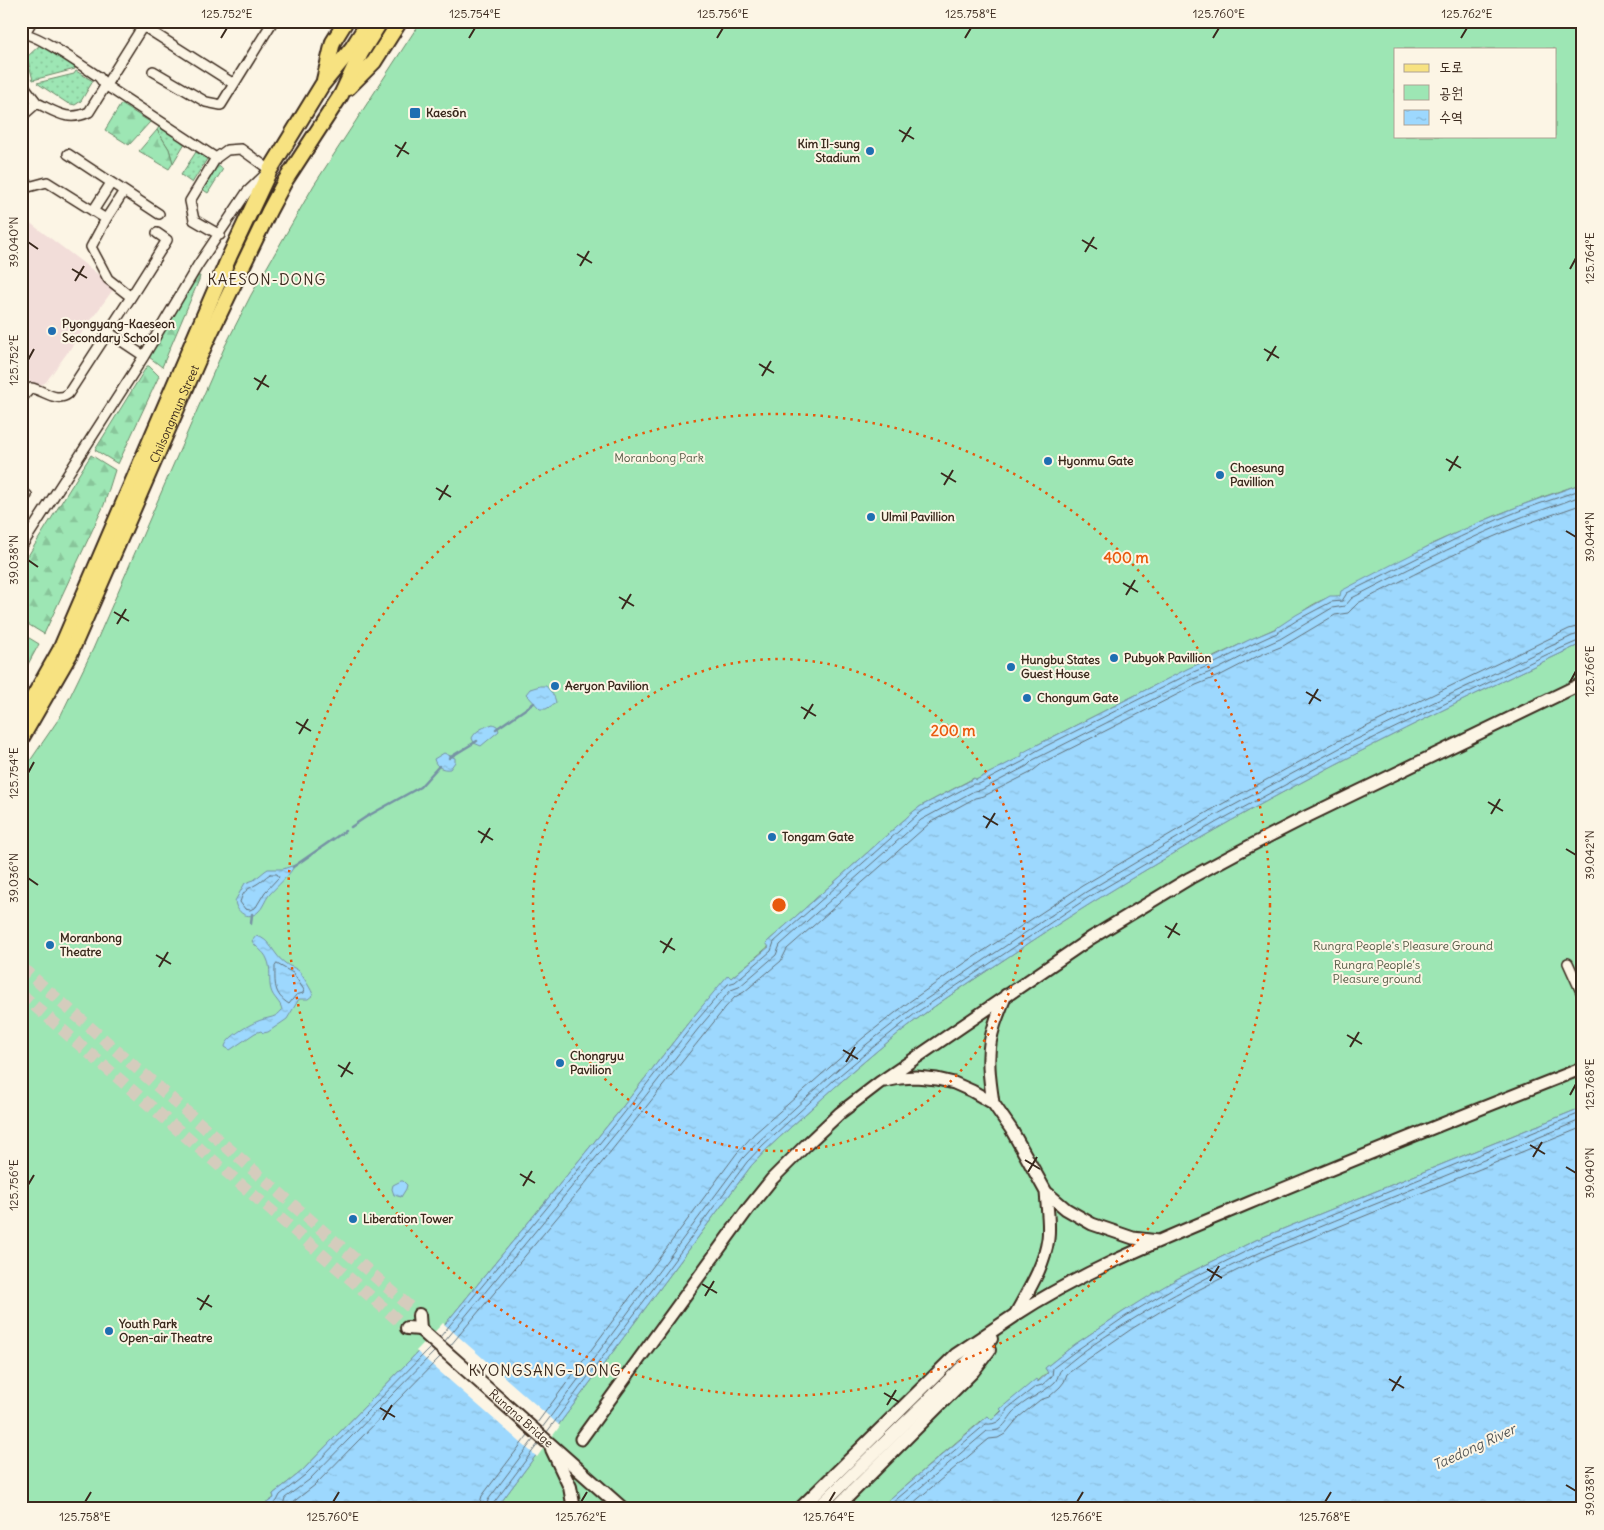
<svg xmlns="http://www.w3.org/2000/svg" width="1604" height="1530" font-family="Delius,'Poor Story',sans-serif">
<style>
.built{fill:#f2ddd9}
.grass{fill:url(#grass-dots);stroke:#6c8869}
.forest{fill:url(#forest-firs);stroke:#6c8869}
.park{fill:#9de6b4;stroke:#6c8869;fill-rule:evenodd}
.water{fill:url(#water-ripples);stroke:#7692a4}
.pier{fill:#fcf5e5}
.lines{fill:none;stroke-linecap:round;stroke-linejoin:round}
.shore{stroke:#627078;stroke-width:1}
.stream{stroke:#7692a4;stroke-width:2.5}
.secondary-tunnel{stroke:#d5ccbd;stroke-width:12;stroke-dasharray:12 6;stroke-linecap:butt}
.minor-casing{stroke:#3b2a1e;stroke-width:12}
.tertiary-casing{stroke:#3b2a1e;stroke-width:15}
.secondary-casing{stroke:#3b2a1e;stroke-width:16}
.primary-casing{stroke:#3b2a1e;stroke-width:18}
.minor{stroke:#fcf5e5;stroke-width:9}
.tertiary{stroke:#fcf5e5;stroke-width:11}
.secondary{stroke:#fcf5e5;stroke-width:12}
.primary{stroke:#f7e281;stroke-width:14}
.ticks{fill:none;stroke:#3b2a1e;stroke-width:2}
.ring{fill:none;stroke:#e8590c;stroke-width:2.5;stroke-dasharray:2.5 5}
.poi-dot{fill:#1f6fb2;stroke:#fcf5e5;stroke-width:2}
.labels{text-anchor:middle;stroke-width:4;stroke-linejoin:round;paint-order:stroke}
.poi-label{font-size:12px;font-weight:bold;fill:#3b2a1e;stroke:#fcf5e5;text-anchor:start}
.street-label{font-size:12px;fill:#3b2a1e;stroke:#fcf5e5}
.park-label{font-size:12px;fill:#545944;stroke:#fcf5e5}
.water-label{font-size:14px;font-style:italic;fill:#545656;stroke:#fcf5e5}
.quarter-label{font-size:15px;letter-spacing:1px;fill:#3b2a1e;stroke:#fcf5e5}
.centre{fill:#e8590c;stroke:#fcf5e5;stroke-width:2.5}
.ring-label{font-size:15px;text-anchor:middle;font-weight:bold;fill:#e8590c;stroke:#fcf5e5;stroke-width:4;stroke-linejoin:round;paint-order:stroke}
.neatline{fill:none;stroke:#3b2a1e;stroke-width:2}
.ticks-label{font-size:12px;text-anchor:middle;fill:#3b2a1e}
</style>
<defs>
<pattern id="grass-dots" width="8" height="8" patternUnits="userSpaceOnUse" patternTransform="scale(1.25)"><rect width="8" height="8" fill="#9de6b4"/><path d="M2 2h.1M6 6h.1" fill="none" stroke="#88c59a" stroke-width="1.8" stroke-linecap="round"/></pattern>
<pattern id="forest-firs" width="22" height="20" patternUnits="userSpaceOnUse" patternTransform="scale(1.25)"><rect width="22" height="20" fill="#9de6b4"/><path d="M5 1l3.5 6h-7zM16 11l3.5 6h-7z" fill="#88c59a"/></pattern>
<pattern id="water-ripples" width="26" height="14" patternUnits="userSpaceOnUse" patternTransform="scale(1.25)"><rect width="26" height="14" fill="#9dd8fe"/><path d="M2 4q2-2 4 0t4 0M15 11q2-2 4 0t4 0" fill="none" stroke="#88bad9"/></pattern>
</defs>
<rect width="100%" height="100%" fill="#fcf5e5"/>
<filter id="ink" filterUnits="userSpaceOnUse"><feTurbulence type="fractalNoise" baseFrequency=".02" numOctaves="2"/><feDisplacementMap in="SourceGraphic" scale="10" xChannelSelector="R" yChannelSelector="G"/><feConvolveMatrix kernelMatrix="1 2 1 2 8 2 1 2 1" color-interpolation-filters="sRGB"/></filter>
<g filter="url(#ink)">
<!-- built -->
<path class="built" d="M 21,216 L 115,287 L 46,382 L 41,385 L 31,382 L 21,374 Z"/>
<!-- grass -->
<path class="grass" d="M 42,43 L 72,62 L 75,69 L 33,80 L 27,57 Z
M 76,71 L 93,81 L 81,101 L 75,105 L 67,103 L 37,83 L 74,74 Z
M 159,127 L 185,143 L 173,163 L 169,149 L 157,130 Z
M 196,152 L 207,159 L 192,183 L 181,175 Z
M 217,165 L 223,169 L 208,193 L 202,189 Z"/>
<!-- forest -->
<path class="forest" d="M 121,104 L 150,122 L 129,145 L 105,130 Z
M 157,130 L 169,149 L 173,163 L 169,169 L 139,151 Z
M 198,276 L 200,276 L 199,280 L 162,367 L 149,357 L 192,284 Z
M 147,366 L 149,366 L 159,376 L 118,464 L 95,450 Z
M 91,455 L 115,470 L 104,505 L 44,634 L 21,620 L 21,581 L 25,574 L 21,572 L 21,567 Z
M 21,633 L 39,644 L 21,677 Z"/>
<!-- park -->
<path class="park" d="M 421,21 L 1583,21 L 1583,483 L 1540,498 L 1499,514 L 1434,543 L 1341,596 C 1315,596 1296,620 1274,629 C 1193,665 1114,706 1035,746 L 1023,756 L 976,780 L 974,778 L 921,806 L 914,811 L 766,943 L 769,946 L 731,978 L 728,976 L 689,1022 L 617,1114 L 446,1323 L 301,1472 L 273,1494 L 274,1498 L 258,1509 L 21,1509 L 21,774 L 60,717 L 93,649 L 225,346 L 251,295 L 314,185 ZM 1395,49 L 1555,49 L 1555,136 L 1395,136 Z
M 1583,643 L 1583,1107 L 1256,1240 L 1177,1279 L 1123,1312 L 1074,1345 L 1045,1368 L 1048,1372 L 1037,1382 L 1036,1380 L 1000,1409 L 1002,1410 L 992,1420 L 987,1416 L 878,1509 L 496,1509 L 751,1166 L 767,1149 C 816,1104 864,1059 917,1019 C 953,992 992,968 1029,943 C 1205,827 1392,732 1583,643 Z"/>
<!-- water -->
<path class="water" d="M 1583,483 L 1583,643 C 1392,732 1205,827 1029,943 C 992,968 953,992 917,1019 C 864,1059 816,1104 767,1149 L 751,1166 L 496,1509 L 258,1509 L 274,1498 L 273,1494 L 301,1472 L 446,1323 L 617,1114 L 689,1022 L 728,975 L 731,978 L 769,947 L 766,943 L 914,811 L 921,806 L 975,778 L 976,780 L 1022,756 L 1022,753 L 1035,746 L 1189,668 L 1213,658 L 1251,639 L 1275,629 L 1296,615 L 1330,596 L 1340,596 L 1341,591 C 1393,564 1445,536 1500,514 C 1527,502 1555,494 1583,483 Z
M 540,686 L 546,686 C 550,691 555,695 556,703 L 546,709 L 540,709 L 526,694 L 530,689 Z
M 493,724 L 497,726 L 499,731 L 481,746 L 474,743 L 472,738 C 476,730 484,727 493,724 Z
M 444,753 L 455,758 L 455,762 L 450,769 C 442,770 436,767 434,759 Z
M 295,865 C 289,876 277,886 269,895 C 265,900 263,908 258,912 C 248,921 236,912 235,901 L 245,883 L 254,880 L 265,871 L 268,869 L 283,869 Z
M 256,936 C 270,938 274,956 285,963 C 289,967 295,967 299,971 C 302,975 313,992 313,995 L 308,999 L 299,999 L 287,1019 L 268,1032 L 263,1033 L 261,1031 L 255,1033 L 230,1050 L 225,1047 C 226,1037 252,1023 261,1020 C 270,1017 276,1018 282,1010 C 281,1002 273,998 271,990 C 268,980 272,969 267,959 C 264,951 256,948 252,941 Z
M 1583,1107 L 1583,1509 L 878,1509 L 988,1416 L 992,1420 L 1002,1411 L 1000,1409 L 1036,1379 L 1038,1382 L 1048,1373 L 1045,1368 L 1074,1345 L 1123,1312 L 1153,1293 L 1177,1279 L 1256,1240 Z
M 401,1181 L 403,1181 L 407,1185 L 406,1189 L 401,1197 L 394,1195 L 392,1189 L 393,1185 Z"/>
<!-- pier -->
<path class="pier" d="M 443,1323 L 560,1426 L 537,1457 L 416,1351 Z"/>
<g class="lines">
<!-- shore -->
<path class="shore" d="M 270,874 L 277,874 L 279,877 L 265,892 L 256,907 L 250,910 L 245,909 L 240,902 C 244,890 246,890 257,884 C 261,882 265,877 270,874 Z
M 277,964 L 293,973 L 304,990 L 303,993 L 296,995 L 289,1004 C 273,994 275,983 275,967 Z
M 440,1337 L 569,1181 L 621,1117 L 693,1025 L 728,984 L 735,982 L 771,951 L 774,942 L 917,815 L 924,810 L 973,784 L 979,784 L 1024,761 L 1028,756 L 1038,750 L 1191,673 L 1215,663 L 1253,644 L 1277,633 L 1299,619 L 1331,602 L 1342,601 L 1347,593 C 1398,568 1447,542 1499,519 C 1527,507 1555,499 1583,489
M 445,1341 L 626,1121 L 698,1029 L 731,990 L 739,987 L 776,955 L 780,945 L 921,820 L 974,791 L 981,790 L 1027,766 L 1033,760 L 1041,756 L 1193,679 L 1218,669 L 1255,650 L 1280,639 L 1332,608 L 1345,606 L 1352,598 C 1403,572 1452,546 1504,524 C 1530,513 1557,506 1583,495
M 450,1346 L 580,1190 L 725,1008 L 735,997 L 744,992 L 781,961 L 787,949 L 931,822 L 975,798 L 984,796 L 1030,773 L 1044,762 L 1196,685 L 1221,675 L 1258,656 L 1283,646 L 1335,615 L 1348,613 L 1358,603 C 1407,578 1456,552 1507,531 C 1532,521 1558,513 1583,504
M 537,1423 L 737,1153 L 754,1134 L 863,1038 L 909,1002 L 965,963 L 1082,886 L 1211,810 L 1347,736 L 1569,629 L 1583,625
M 542,1428 L 743,1158 L 759,1141 L 830,1076 L 867,1044 L 913,1008 L 1086,892 L 1214,816 L 1351,742 L 1572,636 L 1583,633
M 547,1432 L 747,1162 L 763,1145 L 834,1080 L 871,1049 L 916,1013 L 1089,897 L 1217,822 L 1353,748 L 1548,654 L 1583,639
M 267,1509 L 277,1501 L 280,1495 L 305,1475 L 430,1348
M 278,1509 L 283,1505 L 285,1498 L 309,1480 L 434,1352
M 289,1509 L 292,1503 L 315,1485 L 440,1357
M 478,1509 L 482,1496 L 528,1435
M 486,1509 L 488,1500 L 533,1440
M 492,1509 L 493,1504 L 538,1444
M 885,1509 L 986,1424 C 996,1425 1003,1420 1007,1409 L 1035,1387 L 1042,1385 L 1052,1376 L 1053,1368 L 1077,1350 L 1126,1316 L 1180,1284 L 1259,1245 L 1583,1112
M 895,1509 L 987,1431 C 990,1431 994,1431 998,1430 C 1005,1426 1008,1419 1013,1413 C 1024,1399 1043,1394 1055,1382 C 1059,1377 1058,1372 1062,1369 C 1082,1351 1107,1335 1130,1321 C 1210,1271 1296,1236 1383,1201 C 1450,1174 1516,1147 1583,1119
M 906,1509 L 989,1439 L 998,1438 L 1005,1434 L 1019,1417 L 1040,1400 L 1049,1397 L 1060,1387 L 1064,1382 L 1067,1374 L 1085,1361 L 1133,1328 L 1186,1296 L 1264,1257 L 1583,1127"/>
<!-- stream -->
<path class="stream" d="M 496,729 L 534,703
M 449,758 L 477,741
M 351,827 L 366,817 L 420,787 L 439,766
M 293,867 L 345,831
M 251,924 L 252,914"/>
<!-- secondary-tunnel -->
<path class="secondary-tunnel" d="M 21,967 L 419,1315
M 21,994 L 407,1328"/>
<defs>
<path id="minor" d="M 143,26 L 234,84
M 25,33 L 32,21
M 21,34 C 34,31 85,68 99,77 L 105,85 L 216,158 L 190,201 L 194,220 L 220,235
M 153,71 L 206,102 L 221,105 L 273,21
M 21,72 L 24,86 L 37,103
M 21,117 L 37,103 C 56,112 68,122 89,112 L 146,21
M 68,154 L 159,214
M 21,189 L 47,182 L 106,219 L 91,247 L 108,279 L 131,297 L 68,394 C 56,403 44,390 31,388 L 21,399
M 93,211 L 111,183
M 106,219 L 124,191
M 131,297 L 167,240 L 157,233
M 108,332 L 144,356
M 21,497 L 27,495
M 21,547 L 144,356 L 198,265 L 247,192 L 270,170 L 241,149 L 227,150 L 216,158
M 1568,963 L 1583,996"/>
<path id="tertiary" d="M 885,1081 L 900,1078 L 916,1077 L 937,1079 L 954,1083 L 972,1091 L 993,1103 L 1011,1129 L 1046,1192 L 1066,1209 L 1092,1224 L 1133,1238 L 1158,1241
M 993,1103 C 991,1087 988,1072 989,1056 C 989,1035 998,1014 1006,995
M 1015,1315 C 1028,1291 1044,1267 1048,1239 C 1050,1224 1047,1208 1046,1192
M 1014,1316 C 1087,1268 1169,1237 1249,1203 C 1360,1157 1471,1112 1583,1068
M 581,1439 L 748,1209 L 772,1179 L 806,1145 L 840,1113 L 879,1083 L 1091,938 L 1190,878 L 1242,850 L 1308,816 L 1583,683"/>
<g id="secondary">
<path d="M 419,1315 L 420,1329"/>
<path d="M 407,1328 L 420,1329"/>
<path id="s1" d="M 420,1329 L 623,1509"/>
<path d="M 552,1449 L 570,1487 L 574,1509"/>
<path d="M 800,1509 L 956,1355 L 1014,1316"/>
<path d="M 817,1509 L 991,1339"/>
<path d="M 835,1509 L 973,1371 L 989,1350"/>
</g>
<g id="primary">
<path d="M 324,80 L 333,42 L 346,21"/>
<path d="M 348,88 L 374,62 L 400,21"/>
<path d="M 21,719 L 60,650 L 230,255 L 270,170 L 322,85 L 352,48 L 369,21"/>
<path id="s2" d="M 21,739 L 70,654 L 207,340 L 269,211 L 285,181 L 341,95 L 361,53 L 381,21"/>
</g>
</defs>
<!-- minor casing -->
<use href="#minor" class="minor-casing"/>
<!-- tertiary casing -->
<use href="#tertiary" class="tertiary-casing"/>
<!-- secondary casing -->
<use href="#secondary" class="secondary-casing"/>
<!-- primary casing -->
<use href="#primary" class="primary-casing"/>
<!-- minor -->
<use href="#minor" class="minor"/>
<!-- tertiary -->
<use href="#tertiary" class="tertiary"/>
<!-- secondary -->
<use href="#secondary" class="secondary"/>
<!-- primary -->
<use href="#primary" class="primary"/>
</g>
</g>
<!-- ticks -->
<path class="ticks" d="M 221,38 L 227,28M 469,38 L 475,28M 717,38 L 723,28M 965,38 L 971,28M 1213,38 L 1219,28M 1461,38 L 1467,28M 899,130 L 914,139M 902,142 L 911,127M 395,145 L 409,154M 397,157 L 406,142M 1082,240 L 1097,249M 28,242 L 38,249M 1085,252 L 1094,237M 577,254 L 592,263M 580,266 L 589,251M 72,269 L 87,278M 1570,269 L 1576,258M 75,281 L 84,266M 1264,349 L 1279,358M 28,360 L 34,349M 1267,361 L 1276,346M 759,364 L 774,373M 762,376 L 771,361M 254,378 L 269,387M 257,390 L 266,375M 1446,459 L 1461,468M 1449,471 L 1458,456M 941,473 L 956,482M 944,485 L 953,470M 436,488 L 451,497M 439,500 L 448,485M 1566,531 L 1576,537M 28,560 L 38,567M 1123,583 L 1138,592M 1126,595 L 1135,580M 619,597 L 634,606M 622,609 L 631,594M 114,612 L 129,621M 117,624 L 126,609M 1570,682 L 1576,671M 1306,692 L 1321,701M 1309,704 L 1318,689M 801,707 L 816,716M 804,719 L 813,704M 296,722 L 311,731M 299,734 L 308,719M 28,773 L 34,762M 1488,802 L 1503,811M 1491,814 L 1500,799M 983,816 L 998,825M 986,828 L 995,813M 478,831 L 493,840M 481,843 L 490,828M 1566,849 L 1576,855M 28,878 L 38,885M 1165,926 L 1180,935M 1168,938 L 1177,923M 660,941 L 675,950M 663,953 L 672,938M 156,955 L 171,964M 159,967 L 168,952M 1347,1035 L 1362,1044M 1350,1047 L 1359,1032M 843,1050 L 858,1059M 846,1062 L 855,1047M 338,1065 L 353,1074M 341,1077 L 350,1062M 1570,1095 L 1576,1084M 1530,1145 L 1545,1154M 1533,1157 L 1542,1142M 1025,1160 L 1040,1169M 1566,1167 L 1576,1173M 1028,1172 L 1037,1157M 520,1174 L 535,1183M 28,1185 L 34,1175M 523,1186 L 532,1171M 1207,1269 L 1222,1278M 1210,1281 L 1219,1266M 702,1284 L 717,1293M 705,1296 L 714,1281M 197,1298 L 212,1307M 200,1310 L 209,1295M 1389,1379 L 1404,1388M 1392,1391 L 1401,1376M 884,1393 L 899,1402M 887,1405 L 896,1390M 380,1408 L 395,1417M 383,1420 L 392,1405M 1566,1485 L 1576,1491M 85,1502 L 91,1492M 333,1502 L 339,1492M 581,1502 L 587,1492M 829,1502 L 835,1492M 1077,1502 L 1083,1492M 1325,1502 L 1331,1492"/>
<!-- distance rings -->
<g class="ring">
<circle cx="779" cy="905" r="246"/>
<circle cx="779" cy="905" r="491"/>
</g>
<!-- markers -->
<g class="poi-dot">
<rect x="409" y="107" width="12" height="12" rx="2.5"/>
<circle cx="870" cy="151" r="5"/>
<circle cx="52" cy="331" r="5"/>
<circle cx="1048" cy="461" r="5"/>
<circle cx="1220" cy="475" r="5"/>
<circle cx="871" cy="517" r="5"/>
<circle cx="1114" cy="658" r="5"/>
<circle cx="1011" cy="667" r="5"/>
<circle cx="555" cy="686" r="5"/>
<circle cx="1027" cy="698" r="5"/>
<circle cx="772" cy="837" r="5"/>
<circle cx="50" cy="945" r="5"/>
<circle cx="560" cy="1063" r="5"/>
<circle cx="353" cy="1219" r="5"/>
<circle cx="109" cy="1331" r="5"/>
</g>
<g class="labels">
<!-- poi labels -->
<g class="poi-label">
<text x="426" y="117">Kaesŏn</text>
<text x="860" y="148" text-anchor="end">Kim Il-sung<tspan x="860" dy="14">Stadium</tspan></text>
<text x="62" y="328">Pyongyang-Kaeseon<tspan x="62" dy="14">Secondary School</tspan></text>
<text x="1058" y="465">Hyonmu Gate</text>
<text x="1230" y="472">Choesung<tspan x="1230" dy="14">Pavillion</tspan></text>
<text x="881" y="521">Ulmil Pavillion</text>
<text x="1124" y="662">Pubyok Pavillion</text>
<text x="1021" y="664">Hungbu States<tspan x="1021" dy="14">Guest House</tspan></text>
<text x="565" y="690">Aeryon Pavilion</text>
<text x="1037" y="702">Chongum Gate</text>
<text x="782" y="841">Tongam Gate</text>
<text x="60" y="942">Moranbong<tspan x="60" dy="14">Theatre</tspan></text>
<text x="570" y="1060">Chongryu<tspan x="570" dy="14">Pavilion</tspan></text>
<text x="363" y="1223">Liberation Tower</text>
<text x="119" y="1328">Youth Park<tspan x="119" dy="14">Open-air Theatre</tspan></text>
</g>
<!-- street labels -->
<g class="street-label">
<text dy="4" stroke="none"><textPath href="#s2" startOffset="360">Chilsongmun Street</textPath></text>
<text dy="4" stroke="none"><textPath href="#s1" startOffset="135">Rungna Bridge</textPath></text>
</g>
<!-- park labels -->
<g class="park-label">
<text x="659" y="462">Moranbong Park</text>
<text x="1403" y="950">Rungra People's Pleasure Ground</text>
<text x="1377" y="969">Rungra People’s<tspan x="1377" dy="14">Pleasure ground</tspan></text>
</g>
<!-- water labels -->
<g class="water-label">
<text transform="translate(1474 1447) rotate(-25)" y="5">Taedong River</text>
</g>
<!-- quarter labels -->
<g class="quarter-label">
<text x="267" y="285">KAESON-DONG</text>
<text x="545" y="1376">KYONGSANG-DONG</text>
</g>
</g>
<circle cx="779" cy="905" r="8" class="centre"/>
<g class="ring-label">
<text x="1126" y="563">400 m</text>
<text x="953" y="736">200 m</text>
</g>
<!-- margin -->
<rect width="1604" height="1530" fill="none" stroke="#fcf5e5" stroke-width="55"/>
<!-- legend -->
<rect x="1394" y="48" width="162" height="90" fill="#fcf5e5" stroke="#afa495"/>
<rect x="1404" y="64" width="25" height="8" fill="#f7e281" stroke="#afa495"/>
<text x="1439" y="72" font-size="15" fill="#3b2a1e">도로</text>
<rect x="1404" y="85" width="25" height="15" fill="#9de6b4" stroke="#afa495"/>
<text x="1439" y="98" font-size="15" fill="#3b2a1e">공원</text>
<rect x="1404" y="110" width="25" height="15" fill="url(#water-ripples)" stroke="#afa495"/>
<text x="1439" y="122" font-size="15" fill="#3b2a1e">수역</text>
<rect x="28" y="28" width="1548" height="1474" class="neatline"/>
<g class="ticks-label">
<text x="227" y="18">125.752°E</text>
<text x="475" y="18">125.754°E</text>
<text x="723" y="18">125.756°E</text>
<text x="971" y="18">125.758°E</text>
<text x="1219" y="18">125.760°E</text>
<text x="1467" y="18">125.762°E</text>
<text transform="translate(14 242) rotate(-90)" y="4">39.040°N</text>
<text transform="translate(1590 258) rotate(-90)" y="4">125.764°E</text>
<text transform="translate(14 360) rotate(-90)" y="4">125.752°E</text>
<text transform="translate(1590 537) rotate(-90)" y="4">39.044°N</text>
<text transform="translate(14 560) rotate(-90)" y="4">39.038°N</text>
<text transform="translate(1590 671) rotate(-90)" y="4">125.766°E</text>
<text transform="translate(14 773) rotate(-90)" y="4">125.754°E</text>
<text transform="translate(1590 855) rotate(-90)" y="4">39.042°N</text>
<text transform="translate(14 878) rotate(-90)" y="4">39.036°N</text>
<text transform="translate(1590 1084) rotate(-90)" y="4">125.768°E</text>
<text transform="translate(1590 1173) rotate(-90)" y="4">39.040°N</text>
<text transform="translate(14 1185) rotate(-90)" y="4">125.756°E</text>
<text transform="translate(1590 1491) rotate(-90)" y="4">39.038°N</text>
<text x="85" y="1521">125.758°E</text>
<text x="333" y="1521">125.760°E</text>
<text x="581" y="1521">125.762°E</text>
<text x="829" y="1521">125.764°E</text>
<text x="1077" y="1521">125.766°E</text>
<text x="1325" y="1521">125.768°E</text>
</g>
</svg>
